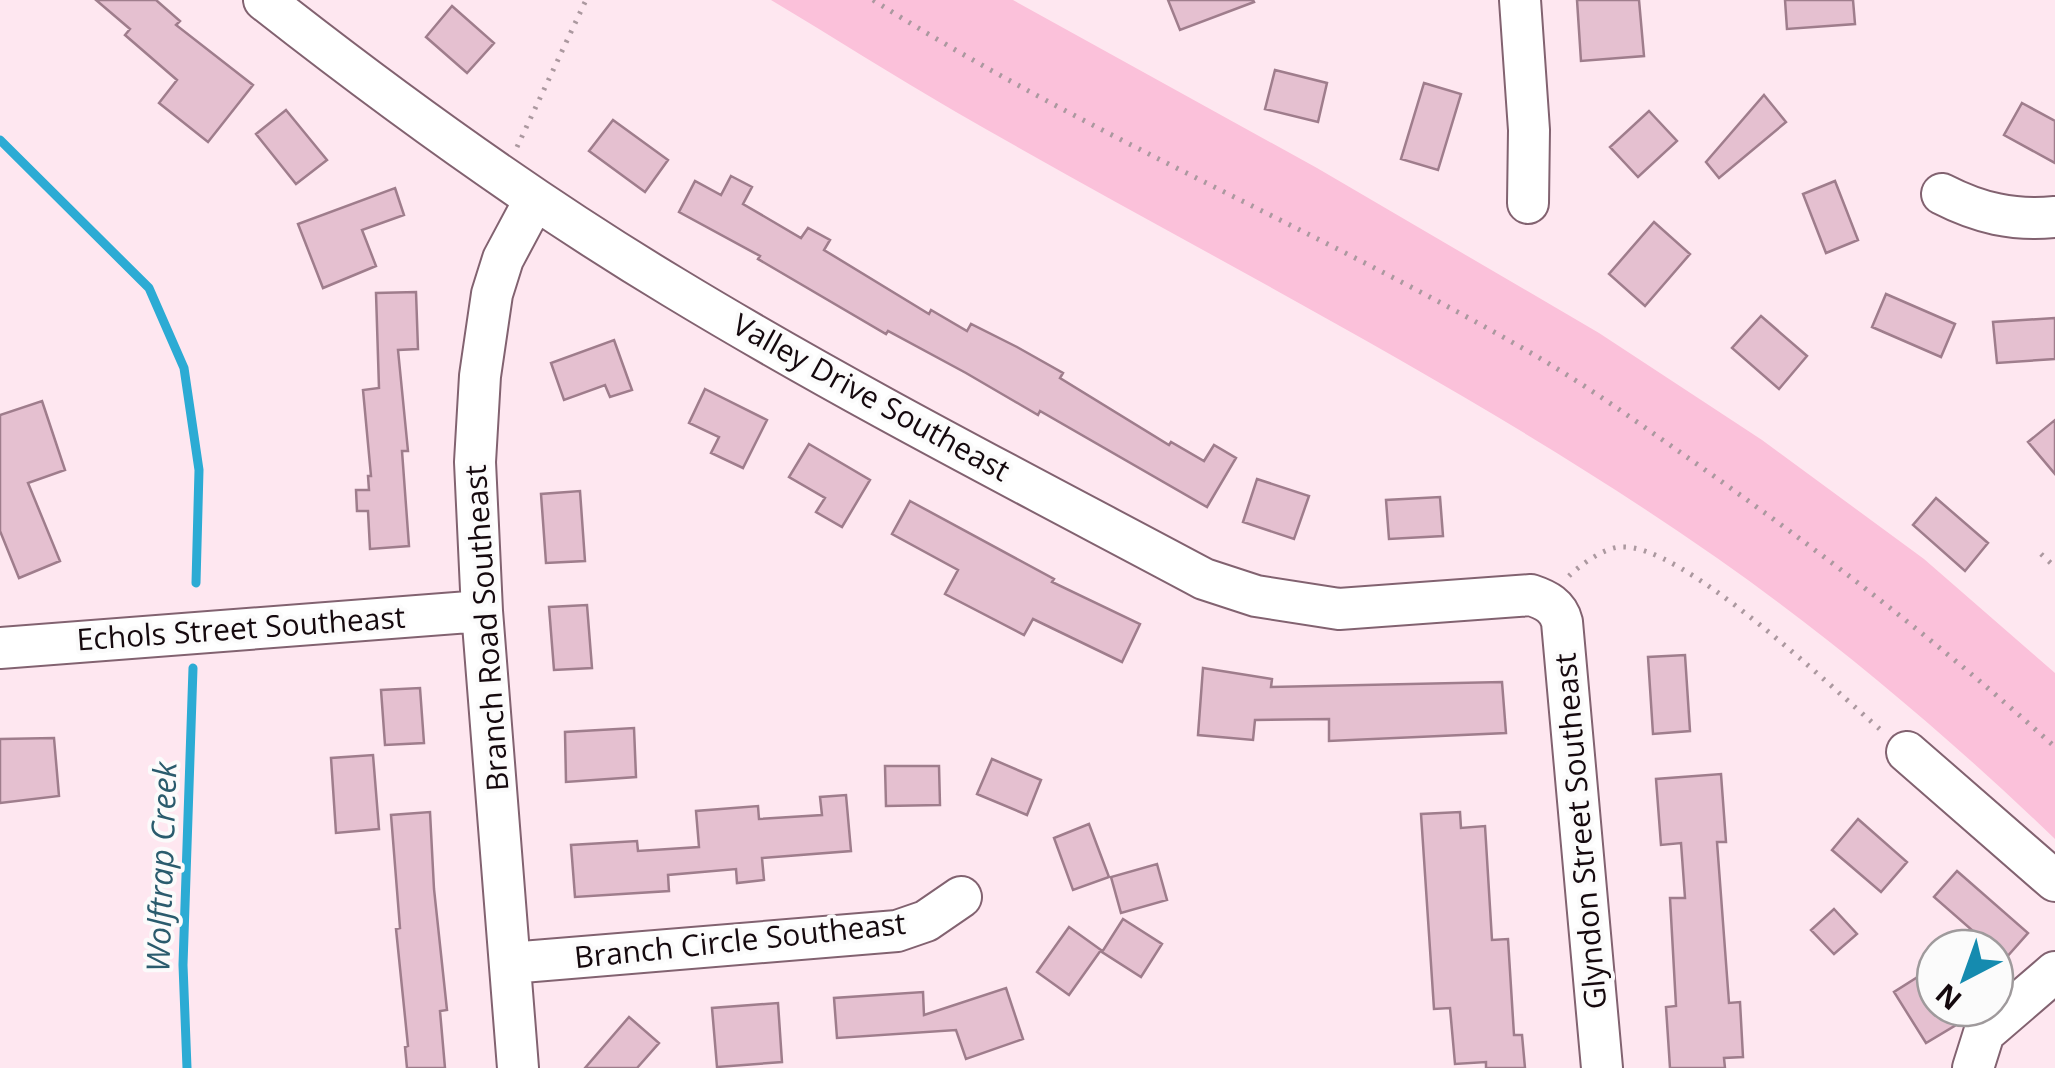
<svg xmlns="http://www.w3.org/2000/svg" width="2055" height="1068" font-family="'Open Sans',sans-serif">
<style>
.green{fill:#fbc1da}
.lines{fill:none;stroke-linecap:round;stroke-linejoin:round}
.stream{stroke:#2cabd4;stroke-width:9}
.building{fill:#e5c0d0;stroke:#9f7d8c;stroke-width:2.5}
.minor-casing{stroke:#826270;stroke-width:44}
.path{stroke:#ab989f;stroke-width:5;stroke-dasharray:2.5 8;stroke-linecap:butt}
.minor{stroke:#fff;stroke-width:40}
.labels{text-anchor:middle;stroke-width:8;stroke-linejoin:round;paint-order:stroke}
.street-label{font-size:30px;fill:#15090e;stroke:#fbfbfb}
.water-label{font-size:32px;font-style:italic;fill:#2a5b6d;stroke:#fbfbfb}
</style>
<rect width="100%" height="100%" fill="#fee7f0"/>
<!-- green -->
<path class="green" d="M 771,0 L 1013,0 L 1317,168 L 1599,333 L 1762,440 L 1924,559 L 2055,673 L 2055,839 C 1950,738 1837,642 1717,558 C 1475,389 1211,259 956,112 C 894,76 833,37 771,0 Z"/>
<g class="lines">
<!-- stream -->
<path class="stream" d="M 0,140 L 149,288 L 184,368 L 199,470 L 196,583
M 187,1068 L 183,965 L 193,668"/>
</g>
<!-- building -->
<path class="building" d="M 96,0 L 156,0 L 180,21 L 176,25 L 253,85 L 208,142 L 159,103 L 177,80 L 125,35 L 130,29 Z
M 1168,0 L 1253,0 L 1254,2 L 1180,30 Z
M 1577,0 L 1639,0 L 1644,56 L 1581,61 Z
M 1785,0 L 1853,0 L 1855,24 L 1787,29 Z
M 452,6 L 494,43 L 467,73 L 426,37 Z
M 1275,70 L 1327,83 L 1318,122 L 1265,109 Z
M 1424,83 L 1461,94 L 1438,170 L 1401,159 Z
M 1764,95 L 1786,122 L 1719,178 L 1706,162 Z
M 2022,103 L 2055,121 L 2055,163 L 2004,135 Z
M 286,110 L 327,160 L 296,184 L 256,134 Z
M 1649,111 L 1677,141 L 1638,177 L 1610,147 Z
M 613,120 L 668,160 L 645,192 L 589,151 Z
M 731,176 L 752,187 L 743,204 L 801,238 L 808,228 L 830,240 L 824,250 L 929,314 L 931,310 L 967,331 L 971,324 L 1017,347 L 1063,373 L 1060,378 L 1169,445 L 1171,442 L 1204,461 L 1214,445 L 1236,458 L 1207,507 L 1040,411 L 1038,415 L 966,373 L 888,331 L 886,334 L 758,259 L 760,256 L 679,212 L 695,181 L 721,195 Z
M 1835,181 L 1858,240 L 1826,253 L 1803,194 Z
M 395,188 L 404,215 L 362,230 L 376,266 L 323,288 L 298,224 Z
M 1654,222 L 1690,254 L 1645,306 L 1609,274 Z
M 416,292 L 418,349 L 398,350 L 408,451 L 402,451 L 409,546 L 370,549 L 368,511 L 357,511 L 356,490 L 369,490 L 368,476 L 371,476 L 363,390 L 379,388 L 376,293 Z
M 1886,294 L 1955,324 L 1941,357 L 1872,327 Z
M 1761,316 L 1807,356 L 1779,389 L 1732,348 Z
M 2055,318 L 2055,359 L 1997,363 L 1993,322 Z
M 614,340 L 632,390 L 610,397 L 605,385 L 564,400 L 551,363 Z
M 705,389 L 767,420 L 743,468 L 711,453 L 719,437 L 689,423 Z
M 42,401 L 65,470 L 28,483 L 60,561 L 19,578 L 0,531 L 0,415 Z
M 2055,420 L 2055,474 L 2028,442 Z
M 809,444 L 870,480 L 842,527 L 816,512 L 825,498 L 789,477 Z
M 1257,479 L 1309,496 L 1294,539 L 1243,522 Z
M 580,491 L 585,561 L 546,563 L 541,494 Z
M 1440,497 L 1443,536 L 1389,539 L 1386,500 Z
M 1936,498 L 1988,543 L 1965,571 L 1913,525 Z
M 910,501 L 1054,579 L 1052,582 L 1140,624 L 1122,662 L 1033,619 L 1024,635 L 945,594 L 958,570 L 892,534 Z
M 587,605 L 592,668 L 554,670 L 549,607 Z
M 1685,655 L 1690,731 L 1653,734 L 1648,657 Z
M 1203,668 L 1272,679 L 1271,687 L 1502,682 L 1506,733 L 1329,741 L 1329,719 L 1255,720 L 1253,740 L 1198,735 Z
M 420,688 L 424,743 L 385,745 L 381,690 Z
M 634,728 L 636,777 L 566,782 L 565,732 Z
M 54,738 L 59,796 L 0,803 L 0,739 Z
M 373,755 L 379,829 L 336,833 L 331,758 Z
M 992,759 L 1041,780 L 1027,815 L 977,794 Z
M 885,766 L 939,766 L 940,805 L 886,806 Z
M 1721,774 L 1726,842 L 1717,842 L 1729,1003 L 1740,1002 L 1743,1057 L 1724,1058 L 1725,1068 L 1670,1068 L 1666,1007 L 1676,1006 L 1670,898 L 1685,898 L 1681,843 L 1661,845 L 1656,779 Z
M 846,795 L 851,851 L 762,858 L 764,880 L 737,883 L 736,869 L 668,875 L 669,891 L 575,897 L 571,845 L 637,841 L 638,851 L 699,847 L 696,811 L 758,806 L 759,819 L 822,815 L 820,797 Z
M 430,812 L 434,889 L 447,1010 L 440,1011 L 445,1068 L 407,1068 L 405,1047 L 408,1046 L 396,929 L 400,928 L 391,815 Z
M 1460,812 L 1461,828 L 1485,826 L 1492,940 L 1508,939 L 1514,1035 L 1522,1035 L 1525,1068 L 1486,1068 L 1486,1062 L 1455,1064 L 1450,1008 L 1434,1009 L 1421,814 Z
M 1858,819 L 1907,862 L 1881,892 L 1832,850 Z
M 1089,824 L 1109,877 L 1073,890 L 1054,838 Z
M 1157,864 L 1167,900 L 1121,913 L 1111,877 Z
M 1957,871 L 2028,933 L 2005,959 L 1934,897 Z
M 1834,909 L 1857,934 L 1834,954 L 1811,930 Z
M 1123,919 L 1162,944 L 1141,977 L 1102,952 Z
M 1069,927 L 1101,950 L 1069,995 L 1037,972 Z
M 1924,973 L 1935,991 L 1935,1008 L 1945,1008 L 1956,1025 L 1926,1043 L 1894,992 Z
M 1006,988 L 1023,1039 L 966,1059 L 956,1030 L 837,1038 L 834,998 L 923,992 L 924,1015 Z
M 778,1003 L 782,1062 L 717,1067 L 712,1008 Z
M 629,1017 L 659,1043 L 637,1068 L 585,1068 Z"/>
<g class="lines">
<defs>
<path id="minor" d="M 264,0 C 395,103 530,201 673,287 C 846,392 1026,484 1204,579 L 1256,596 L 1339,609 L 1531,595 C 1546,600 1558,606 1562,622 L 1602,1068
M 1520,0 L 1529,130 L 1528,203
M 1942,194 C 1979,213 2013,221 2055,217
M 0,648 L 482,611
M 1907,752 L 2055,881
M 510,963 L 897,931 L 926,921 L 961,897
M 518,1068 L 482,611 L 475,462 L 480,376 L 492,294 L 503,259 L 535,199
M 1973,1068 L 1984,1033 L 2055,972"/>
</defs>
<!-- minor casing -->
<use href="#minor" class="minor-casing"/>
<!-- path -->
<path class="path" d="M 873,0 C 1084,134 1315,228 1531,353 C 1588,386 1641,425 1694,462 C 1820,551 1941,644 2055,747
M 517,147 L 586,0
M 2041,554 L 2055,567
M 1569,576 C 1580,565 1605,547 1621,547 C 1682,543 1832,688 1882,731"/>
<!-- minor -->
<use href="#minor" class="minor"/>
</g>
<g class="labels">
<!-- street labels -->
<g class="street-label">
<text transform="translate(871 398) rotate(29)" y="10">Valley Drive Southeast</text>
<text transform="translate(487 628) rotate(-94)" y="10">Branch Road Southeast</text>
<text transform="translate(241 629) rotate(-4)" y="10">Echols Street Southeast</text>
<text transform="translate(1581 831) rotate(-95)" y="10">Glyndon Street Southeast</text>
<text transform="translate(740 941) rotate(-6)" y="10">Branch Circle Southeast</text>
</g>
<!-- water labels -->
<g class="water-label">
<text transform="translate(162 867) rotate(-88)" y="11">Wolftrap Creek</text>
</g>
</g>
<!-- north arrow -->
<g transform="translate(1965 978) rotate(221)"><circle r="48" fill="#fbfbfb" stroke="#9f9a9c" stroke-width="2.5"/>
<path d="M0-8L18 38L0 25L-18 38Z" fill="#158baf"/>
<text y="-15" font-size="28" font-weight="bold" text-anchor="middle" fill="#15090e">N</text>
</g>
</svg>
